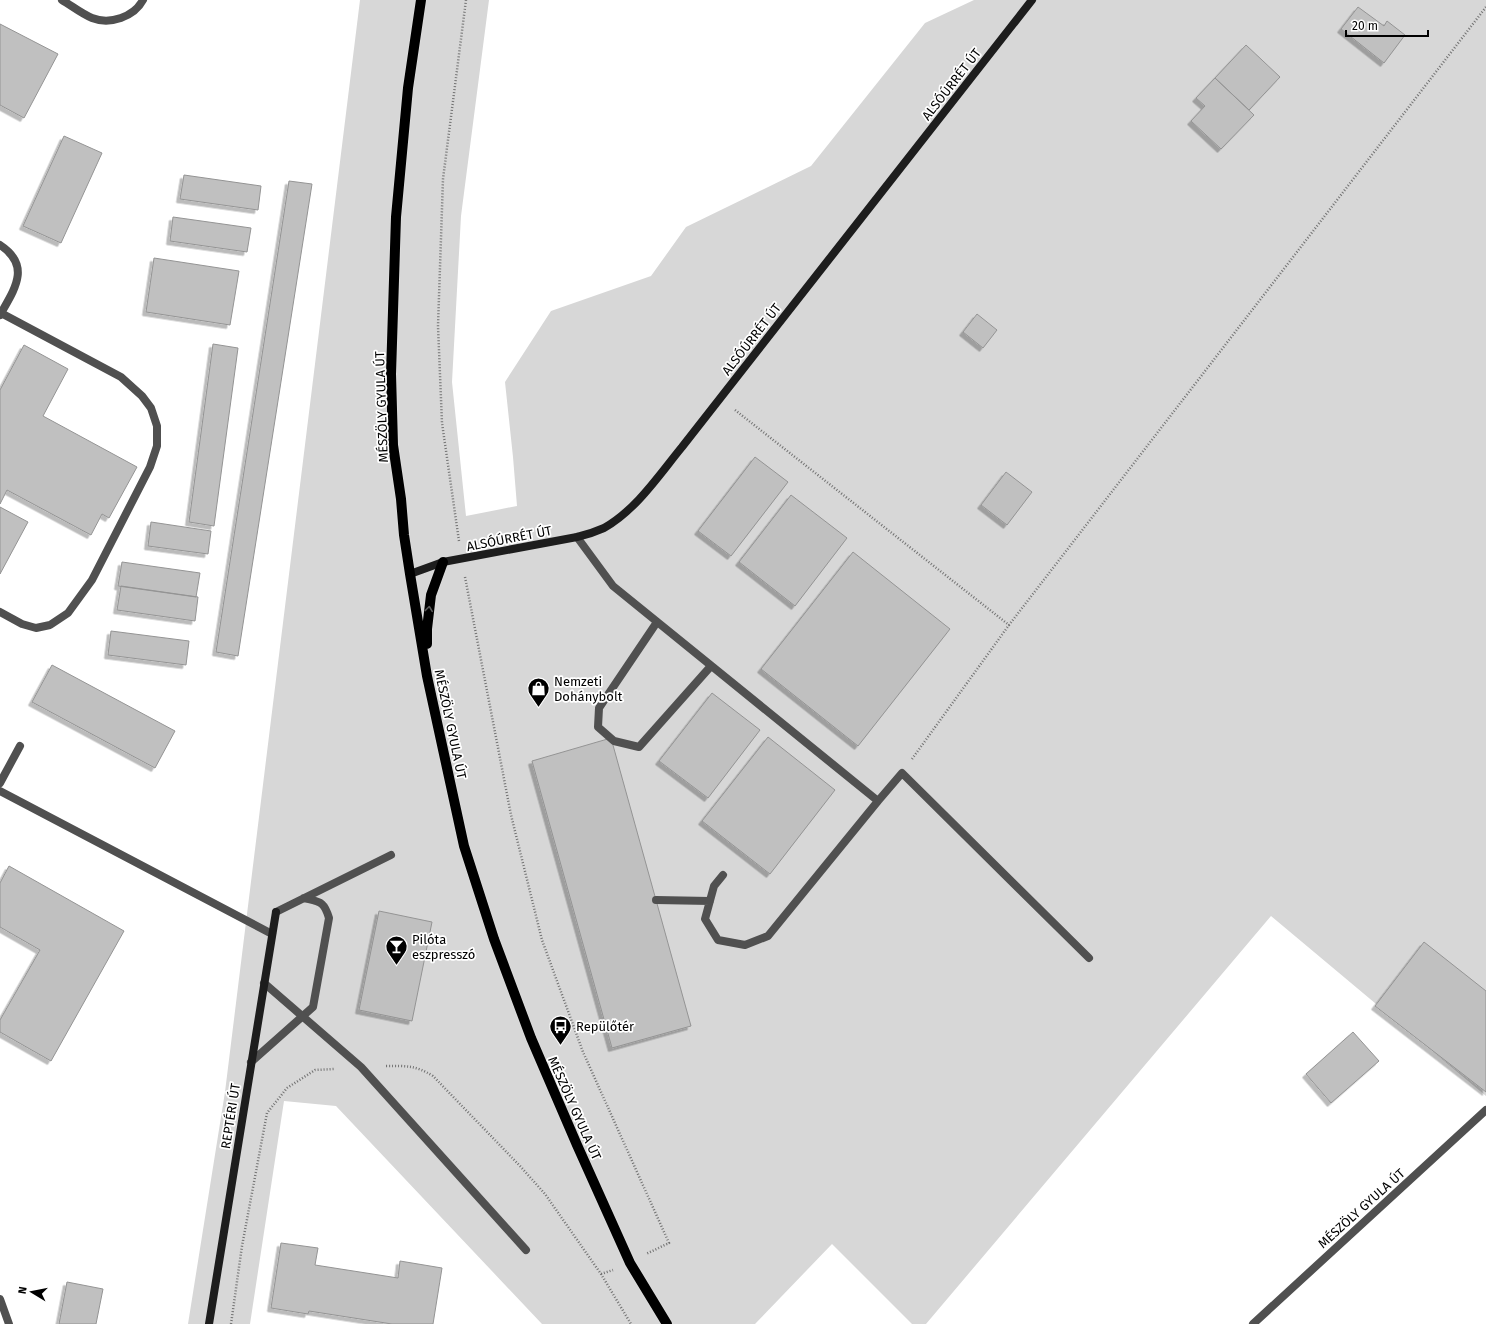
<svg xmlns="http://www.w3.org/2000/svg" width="1486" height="1324" font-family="'Fira Sans',sans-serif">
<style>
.green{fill:#d7d7d7}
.building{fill:#c0c0c0;stroke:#949494;filter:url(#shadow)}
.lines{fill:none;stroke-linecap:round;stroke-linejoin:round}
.primary-casing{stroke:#dbdbdb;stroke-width:12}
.path{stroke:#727272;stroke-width:2.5;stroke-dasharray:1 2;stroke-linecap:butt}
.lane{stroke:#505050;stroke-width:8}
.street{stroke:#505050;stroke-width:8}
.secondary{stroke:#1d1d1d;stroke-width:8}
.primary{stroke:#000;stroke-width:10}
.oneway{stroke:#595959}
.labels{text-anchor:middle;stroke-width:3.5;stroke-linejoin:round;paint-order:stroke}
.street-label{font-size:13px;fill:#000;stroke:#fff}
.poi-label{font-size:13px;fill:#000;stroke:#fff;text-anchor:start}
</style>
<defs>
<filter id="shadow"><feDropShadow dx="-3.5" dy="3.5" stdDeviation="0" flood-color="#0004"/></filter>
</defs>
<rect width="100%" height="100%" fill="#fff"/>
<!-- green -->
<path class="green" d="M 360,0 L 489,0 L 461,216 L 452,382 L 466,516 L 517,506 L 513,457 L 505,382 L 551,311 L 651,276 L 686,227 L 811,166 L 925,23 L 974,0 L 1486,0 L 1486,1096 L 1271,916 L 926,1324 L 912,1324 L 832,1244 L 755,1324 L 542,1324 L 336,1106 L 284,1101 L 250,1324 L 188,1324 L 225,1092 Z"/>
<!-- building -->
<path class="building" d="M 1358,7 L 1384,26 L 1387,21 L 1405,35 L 1384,63 L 1341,29 Z
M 0,24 L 58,54 L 24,118 L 0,105 Z
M 1246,45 L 1280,77 L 1249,110 L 1215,78 Z
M 1215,78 L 1254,115 L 1221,149 L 1191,121 L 1205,106 L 1196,98 Z
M 64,136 L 102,153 L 61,243 L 23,226 Z
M 184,175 L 261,186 L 258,210 L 180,199 Z
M 289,181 L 312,184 L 238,656 L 216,652 Z
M 173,217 L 251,228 L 247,252 L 170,241 Z
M 154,258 L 239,271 L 230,325 L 146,312 Z
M 977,314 L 997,330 L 983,348 L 963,332 Z
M 213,344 L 238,348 L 214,526 L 189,522 Z
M 24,345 L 68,369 L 43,416 L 137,467 L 109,518 L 102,514 L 91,535 L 7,490 L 0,504 L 0,390 Z
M 755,457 L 788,482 L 731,556 L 698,531 Z
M 1006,472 L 1032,492 L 1007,525 L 981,505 Z
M 791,495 L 847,538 L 795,606 L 739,562 Z
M 0,507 L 28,522 L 0,574 Z
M 151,522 L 211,531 L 208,554 L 148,546 Z
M 853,552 L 950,629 L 858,746 L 761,669 Z
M 122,562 L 200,573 L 196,597 L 118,586 Z
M 121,586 L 198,597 L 195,621 L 117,610 Z
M 111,631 L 189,641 L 186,665 L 108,655 Z
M 52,665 L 175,731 L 155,768 L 32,702 Z
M 712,693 L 760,730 L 708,798 L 659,761 Z
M 768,737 L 835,790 L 770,874 L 702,821 Z
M 611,738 L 691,1026 L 612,1048 L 532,761 Z
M 9,866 L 124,931 L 51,1061 L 0,1032 L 0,1020 L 40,950 L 0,927 L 0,883 Z
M 379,911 L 432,922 L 412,1021 L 359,1010 Z
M 1424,942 L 1486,991 L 1486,1092 L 1375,1006 Z
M 1353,1032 L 1379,1061 L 1331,1103 L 1306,1074 Z
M 281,1243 L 318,1248 L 315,1265 L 398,1278 L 400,1261 L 442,1268 L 433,1324 L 392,1324 L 309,1311 L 308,1314 L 271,1308 Z
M 67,1282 L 103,1289 L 96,1324 L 59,1324 Z"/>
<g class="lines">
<defs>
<path id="primary" d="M 421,0 L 408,88 L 396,217 L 391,374 L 393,445 L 401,499 L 404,535 L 410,574 L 427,676 L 464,846 L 494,939 L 531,1038 L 577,1145 L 630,1263 L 667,1324
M 427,644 L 427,629 L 431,595 L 443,562"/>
</defs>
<!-- primary casing -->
<use href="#primary" class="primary-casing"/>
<!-- path -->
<path class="path" d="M 735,410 L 1009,625 L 1486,7
M 459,541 L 442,423 L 438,326 L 443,179 L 466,0
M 465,577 L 511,815 L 542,940 L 583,1052 L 669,1243 L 646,1254
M 912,759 L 1009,625
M 386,1066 C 407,1066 415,1065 433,1076 L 521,1167 L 545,1194 L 601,1274 L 631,1324
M 601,1274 L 613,1270
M 231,1324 L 242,1246 L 267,1113 L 287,1088 L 315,1070 L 334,1069"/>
<!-- lane -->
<path class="lane" d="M 62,0 C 72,6 82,14 92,18 C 110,25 134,17 143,0
M 0,245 C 32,266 14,290 0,315
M 577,537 L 613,586 L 878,801 L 902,773 L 1089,958
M 0,612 L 22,624 L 36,628 L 50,625 L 68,613 L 92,580 L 150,467 L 157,446 L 157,426 L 151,408 L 142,396 L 121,377 L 1,313
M 657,622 L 599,708 L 598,727 L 614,741 L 639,747 L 711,666
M 0,783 L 20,746
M 0,791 L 272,934
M 723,875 L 714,886 L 705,919 L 718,940 L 745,945 L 768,936 L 878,801
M 656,900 L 710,901
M 276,912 L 391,855
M 251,1062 L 313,1007 L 329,918 C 324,901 320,902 304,898
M 0,1299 L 9,1324"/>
<!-- street -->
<path class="street" d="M 264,983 L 361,1067 L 526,1250
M 1253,1324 L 1486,1110"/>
<!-- secondary -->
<path class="secondary" d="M 410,574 L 443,562 L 577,537 C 586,535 595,532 604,528 C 636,510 659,475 682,447 L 1032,0
M 209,1324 L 276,912"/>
<!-- primary -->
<use href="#primary" class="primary"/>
</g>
<!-- one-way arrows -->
<defs><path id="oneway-chevron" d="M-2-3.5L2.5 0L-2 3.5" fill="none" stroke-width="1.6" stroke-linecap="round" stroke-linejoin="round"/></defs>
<use class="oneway" href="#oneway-chevron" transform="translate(429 609) rotate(-83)"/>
<!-- icons -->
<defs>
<symbol id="shop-pin" viewBox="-11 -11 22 30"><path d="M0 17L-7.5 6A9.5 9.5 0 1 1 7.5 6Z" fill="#000" stroke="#fff"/><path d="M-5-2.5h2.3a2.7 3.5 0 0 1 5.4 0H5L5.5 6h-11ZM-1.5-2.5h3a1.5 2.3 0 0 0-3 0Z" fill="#fff"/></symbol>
<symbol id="bar-pin" viewBox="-11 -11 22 30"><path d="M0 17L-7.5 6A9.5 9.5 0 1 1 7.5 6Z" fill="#000" stroke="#fff"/><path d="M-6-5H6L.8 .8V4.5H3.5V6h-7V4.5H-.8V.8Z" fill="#fff"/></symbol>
<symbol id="bus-pin" viewBox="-11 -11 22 30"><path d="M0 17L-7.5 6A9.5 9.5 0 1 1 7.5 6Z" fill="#000" stroke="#fff"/><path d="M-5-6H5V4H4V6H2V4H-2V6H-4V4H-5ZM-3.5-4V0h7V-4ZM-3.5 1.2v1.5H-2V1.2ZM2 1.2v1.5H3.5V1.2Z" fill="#fff"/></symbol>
</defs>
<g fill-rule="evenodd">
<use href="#shop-pin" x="526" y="676" width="25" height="34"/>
<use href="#bar-pin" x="384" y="934" width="25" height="34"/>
<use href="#bus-pin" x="548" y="1014" width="25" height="34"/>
</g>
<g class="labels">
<!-- street labels -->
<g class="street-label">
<text transform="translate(951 84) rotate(-52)" y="5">ALSÓÚRRÉT ÚT</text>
<text transform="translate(751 339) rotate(-52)" y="5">ALSÓÚRRÉT ÚT</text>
<text transform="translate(381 407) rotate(-92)" y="5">MÉSZÖLY GYULA ÚT</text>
<text transform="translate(509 538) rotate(-11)" y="5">ALSÓÚRRÉT ÚT</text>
<text transform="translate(451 724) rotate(78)" y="5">MÉSZÖLY GYULA ÚT</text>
<text transform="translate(575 1108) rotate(66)" y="5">MÉSZÖLY GYULA ÚT</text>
<text transform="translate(230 1116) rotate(-81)" y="5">REPTÉRI ÚT</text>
<text transform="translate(1361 1208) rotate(-42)" y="5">MÉSZÖLY GYULA ÚT</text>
</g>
<!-- poi labels -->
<g class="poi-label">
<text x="554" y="686">Nemzeti<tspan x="554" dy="15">Dohánybolt</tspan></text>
<text x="412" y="944">Pilóta<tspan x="412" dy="15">eszpresszó</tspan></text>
<text x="576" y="1031">Repülőtér</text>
</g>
</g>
<!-- north arrow -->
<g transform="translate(32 1292) rotate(280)" stroke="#ffffff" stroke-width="3" paint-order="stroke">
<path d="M0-3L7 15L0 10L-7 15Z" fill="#000000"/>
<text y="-6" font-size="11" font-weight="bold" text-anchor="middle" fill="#000000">N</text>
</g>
<!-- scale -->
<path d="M1346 30v6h82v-6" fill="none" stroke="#000000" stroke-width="2"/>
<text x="1352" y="30" font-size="12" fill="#000000" stroke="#ffffff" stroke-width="3" paint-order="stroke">20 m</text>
</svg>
